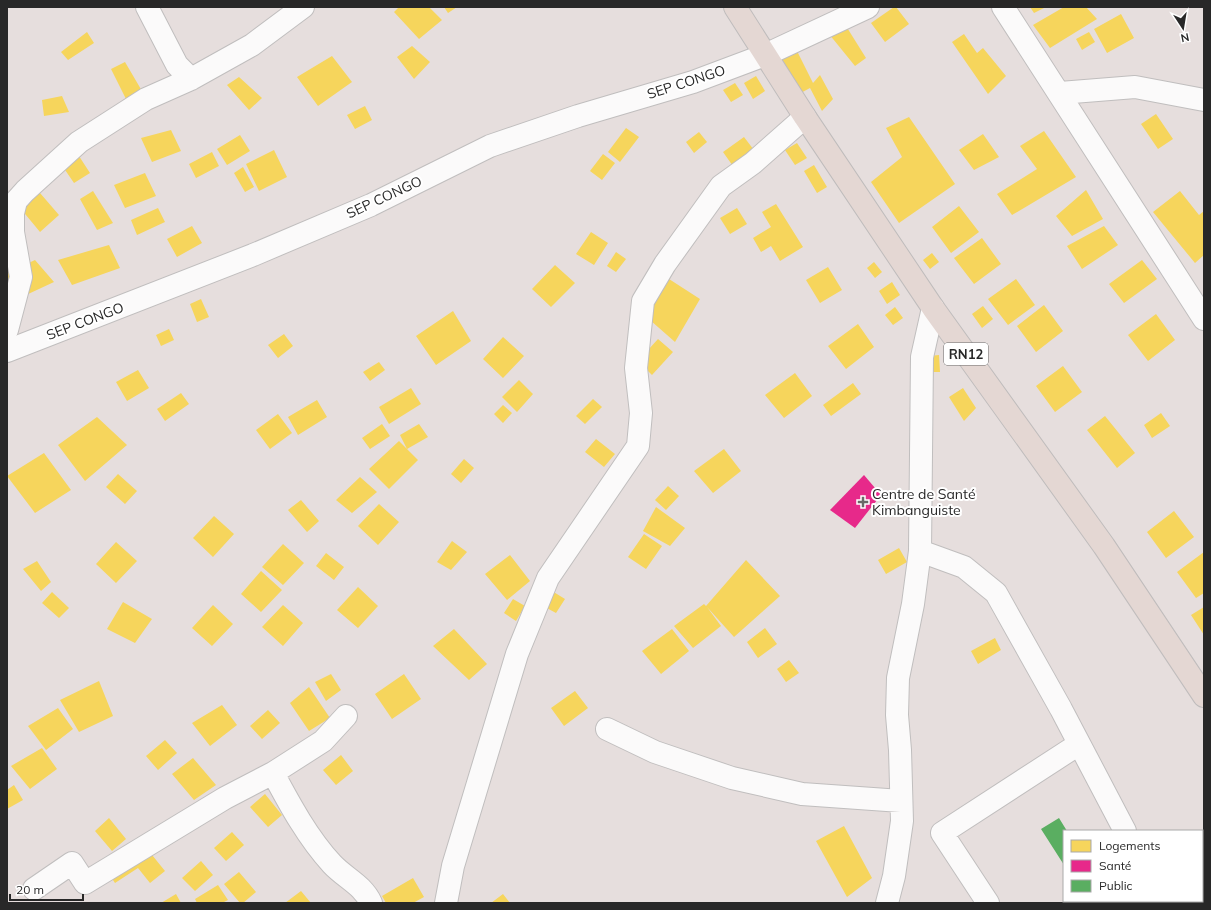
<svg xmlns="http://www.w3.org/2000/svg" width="1211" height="910" font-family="Mulish,sans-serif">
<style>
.homes{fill:#f6d55c}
.health{fill:#e7298a}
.public{fill:#5aae61}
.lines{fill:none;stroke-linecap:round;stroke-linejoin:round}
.minor-casing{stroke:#c0bebe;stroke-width:24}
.tertiary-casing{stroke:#c0bebe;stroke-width:24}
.primary-casing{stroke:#bfbcbc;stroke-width:24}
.minor{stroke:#fbfafa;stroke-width:22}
.tertiary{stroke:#fbfafa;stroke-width:22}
.primary{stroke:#e4d7d3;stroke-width:22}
.poi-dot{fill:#6a6867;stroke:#fff;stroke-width:1.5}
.labels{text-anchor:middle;stroke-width:4;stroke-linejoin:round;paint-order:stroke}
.shield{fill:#fff;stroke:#686868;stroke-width:1}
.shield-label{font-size:13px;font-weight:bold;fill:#282828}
.street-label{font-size:14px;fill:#282828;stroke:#fff}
.poi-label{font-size:14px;fill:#282828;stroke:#fff;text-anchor:start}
</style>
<rect width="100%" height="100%" fill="#e6dedd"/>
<!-- homes -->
<path class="homes" d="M 399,7 L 429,7 L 442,20 L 419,39 L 394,12 Z
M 444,7 L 457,7 L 448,13 Z
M 894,7 L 896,7 L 909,24 L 885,42 L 871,23 Z
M 1030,7 L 1046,7 L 1034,13 Z
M 1064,7 L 1086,7 L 1097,19 L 1050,48 L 1033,25 Z
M 1121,14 L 1134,38 L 1107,53 L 1094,29 Z
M 846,26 L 866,58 L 855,66 L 829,34 Z
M 87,32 L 94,43 L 68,60 L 61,52 Z
M 1089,32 L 1095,42 L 1082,50 L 1076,39 Z
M 964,34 L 977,53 L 983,48 L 1006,76 L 988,94 L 952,42 Z
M 412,46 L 430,62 L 414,79 L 397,57 Z
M 797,51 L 813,83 L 820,75 L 833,99 L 822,111 L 810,88 L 797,95 L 779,60 Z
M 332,56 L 352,82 L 318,106 L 297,77 Z
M 125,62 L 142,91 L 126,99 L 111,69 Z
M 756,76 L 765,91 L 753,99 L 744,83 Z
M 239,77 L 262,98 L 249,110 L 227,85 Z
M 735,83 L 743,95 L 731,102 L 723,90 Z
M 62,96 L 69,112 L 44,116 L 42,100 Z
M 365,106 L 372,120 L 355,129 L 347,115 Z
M 1156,114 L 1173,139 L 1158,149 L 1141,124 Z
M 909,117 L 955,184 L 899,223 L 871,182 L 902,157 L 886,128 Z
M 626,128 L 639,137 L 620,162 L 608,152 Z
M 171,130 L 181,151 L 152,162 L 141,138 Z
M 1044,131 L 1076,177 L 1012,215 L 997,194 L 1037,169 L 1020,146 Z
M 699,132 L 707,142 L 694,153 L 686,142 Z
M 983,134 L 999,157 L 974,170 L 959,150 Z
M 240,135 L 250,151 L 227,165 L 217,149 Z
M 744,137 L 757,154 L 735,169 L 723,152 Z
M 797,143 L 807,158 L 795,165 L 785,150 Z
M 274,150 L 287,177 L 259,191 L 246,164 Z
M 212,152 L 219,166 L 196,178 L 189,164 Z
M 77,153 L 90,173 L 74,183 L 61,164 Z
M 603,154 L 615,163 L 602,180 L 590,171 Z
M 814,165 L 827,187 L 817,193 L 804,171 Z
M 243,167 L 254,187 L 245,192 L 234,173 Z
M 145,173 L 156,196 L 125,208 L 114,185 Z
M 1086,190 L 1103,219 L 1072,236 L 1056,216 Z
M 93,191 L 113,223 L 97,230 L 80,199 Z
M 1180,191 L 1199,215 L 1204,211 L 1204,255 L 1195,263 L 1153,212 Z
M 40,193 L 59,215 L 40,232 L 21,209 Z
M 776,204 L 803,247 L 780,261 L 771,246 L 761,252 L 753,238 L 771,227 L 762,212 Z
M 959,206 L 979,232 L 951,253 L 932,227 Z
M 158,208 L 165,222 L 137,235 L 131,220 Z
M 737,208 L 747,224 L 730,234 L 720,218 Z
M 192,226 L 202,243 L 177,257 L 167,239 Z
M 1104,226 L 1118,245 L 1082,269 L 1067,246 Z
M 591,232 L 608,243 L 594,265 L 576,254 Z
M 982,238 L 1001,264 L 974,284 L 954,258 Z
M 109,245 L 120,268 L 72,285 L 58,260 Z
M 616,252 L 626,259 L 616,272 L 607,266 Z
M 932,253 L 939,262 L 930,269 L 923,260 Z
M 35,260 L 54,282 L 11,302 L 7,294 L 7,273 Z
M 1142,260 L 1157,279 L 1124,303 L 1109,284 Z
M 874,262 L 882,272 L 875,278 L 867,268 Z
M 555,265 L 575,283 L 551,307 L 532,289 Z
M 828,267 L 842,290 L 820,303 L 806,280 Z
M 669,279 L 700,299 L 675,342 L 642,313 Z
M 1016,279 L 1035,305 L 1008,325 L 988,299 Z
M 892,282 L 900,295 L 887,304 L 879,291 Z
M 201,299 L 209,317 L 197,322 L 190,304 Z
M 1044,305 L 1063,331 L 1036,352 L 1017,326 Z
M 983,306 L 993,319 L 982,328 L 972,314 Z
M 895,307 L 903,318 L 893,325 L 885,315 Z
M 453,311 L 471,341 L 436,365 L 416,336 Z
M 1156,314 L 1175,340 L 1148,361 L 1128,335 Z
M 858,324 L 874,347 L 846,369 L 828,346 Z
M 169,329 L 174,340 L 161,346 L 156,335 Z
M 284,334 L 293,346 L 278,358 L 268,345 Z
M 503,337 L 524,356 L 503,378 L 483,359 Z
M 658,339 L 673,352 L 652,375 L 638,361 Z
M 939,355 L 940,372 L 930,372 L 929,356 Z
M 379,362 L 385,370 L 370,381 L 363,372 Z
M 1063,366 L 1082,392 L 1055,412 L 1036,386 Z
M 138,370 L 149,388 L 127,401 L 116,382 Z
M 795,373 L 812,396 L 784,418 L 765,395 Z
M 519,380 L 533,394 L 517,412 L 502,397 Z
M 853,383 L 861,394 L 831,416 L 823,405 Z
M 411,388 L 421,404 L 389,424 L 379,407 Z
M 963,388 L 976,408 L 964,421 L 949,397 Z
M 181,393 L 189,404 L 165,421 L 157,409 Z
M 593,399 L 602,407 L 585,424 L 576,416 Z
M 317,400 L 327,417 L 298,435 L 288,417 Z
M 503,405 L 512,413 L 503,423 L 494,414 Z
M 1161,413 L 1170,426 L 1152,438 L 1144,425 Z
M 278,414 L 292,433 L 270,449 L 256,430 Z
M 1105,416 L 1135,453 L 1117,468 L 1087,430 Z
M 97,417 L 127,445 L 85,481 L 58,445 Z
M 382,424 L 390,436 L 370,449 L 362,438 Z
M 419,424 L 428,437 L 407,449 L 418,460 L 389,489 L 369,469 L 399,441 L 407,449 L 400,435 Z
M 596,439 L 615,454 L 604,467 L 585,452 Z
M 724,449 L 741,471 L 713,493 L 694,471 Z
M 44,453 L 71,490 L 35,513 L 7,476 Z
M 464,459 L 474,468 L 461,483 L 451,474 Z
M 118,474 L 137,491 L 125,504 L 106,487 Z
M 360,477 L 377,492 L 352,513 L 336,500 Z
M 668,486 L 679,496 L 666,510 L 655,500 Z
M 301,500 L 319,521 L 307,532 L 288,510 Z
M 379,504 L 399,522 L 378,545 L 358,526 Z
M 656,507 L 685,528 L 670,546 L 643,531 Z
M 1174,511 L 1194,537 L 1166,558 L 1147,532 Z
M 214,516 L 234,534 L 213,557 L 193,538 Z
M 644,534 L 662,546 L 646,569 L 628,557 Z
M 452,541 L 467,552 L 451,570 L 437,562 Z
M 116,542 L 137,561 L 116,583 L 96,564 Z
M 283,544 L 304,563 L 283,585 L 262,567 Z
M 899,548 L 907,562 L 886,574 L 878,560 Z
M 1204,552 L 1204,593 L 1196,598 L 1177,572 Z
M 326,553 L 344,567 L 334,580 L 316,566 Z
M 510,555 L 530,581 L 507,600 L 485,574 Z
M 746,560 L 780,596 L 734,637 L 707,607 L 721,626 L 693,648 L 674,626 L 704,604 L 706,606 Z
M 37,561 L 51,582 L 41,591 L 23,569 Z
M 261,571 L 282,590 L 261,612 L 241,594 Z
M 358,587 L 378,606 L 358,628 L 337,610 Z
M 552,591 L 565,599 L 556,613 L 543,606 Z
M 52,592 L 69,608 L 59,618 L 42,603 Z
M 513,599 L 525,606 L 516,621 L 504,613 Z
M 123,602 L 152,619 L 135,643 L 107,629 Z
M 213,605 L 233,624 L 212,646 L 192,628 Z
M 283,605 L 303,623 L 283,646 L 262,627 Z
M 1204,607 L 1204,635 L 1191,615 Z
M 765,628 L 777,644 L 758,658 L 747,642 Z
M 454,629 L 487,664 L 469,680 L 433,646 Z
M 672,629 L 689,651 L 661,674 L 642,651 Z
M 995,638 L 1001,650 L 978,664 L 971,651 Z
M 789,660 L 799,673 L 786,682 L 777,669 Z
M 331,674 L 341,690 L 326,701 L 315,682 Z
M 404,674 L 421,699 L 392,719 L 375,694 Z
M 99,681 L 113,716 L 79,732 L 60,700 Z
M 309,687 L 330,718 L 309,731 L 290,703 Z
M 575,691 L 588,708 L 564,726 L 551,708 Z
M 222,705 L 237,725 L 210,746 L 192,723 Z
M 58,708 L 73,729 L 46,750 L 28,726 Z
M 268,710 L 280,723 L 262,739 L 250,726 Z
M 165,740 L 177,753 L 158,770 L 146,756 Z
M 42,748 L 57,769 L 30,789 L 11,766 Z
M 341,755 L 353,771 L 336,785 L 323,770 Z
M 193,758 L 216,785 L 194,800 L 172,774 Z
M 14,785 L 23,800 L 7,809 L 7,790 Z
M 265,794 L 282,815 L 268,827 L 250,807 Z
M 109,818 L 126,839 L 112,851 L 95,831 Z
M 844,826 L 872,878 L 847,897 L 816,841 Z
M 232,832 L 244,845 L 226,861 L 214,848 Z
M 148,850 L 165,871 L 150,883 L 138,868 L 115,883 L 105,868 Z
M 201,861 L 213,875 L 195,891 L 182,878 Z
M 239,872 L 256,892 L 243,903 L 240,903 L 224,884 Z
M 413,878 L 424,897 L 413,903 L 386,903 L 382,896 Z
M 218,885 L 228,900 L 222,903 L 197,903 L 195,899 Z
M 301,891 L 311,903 L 285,903 Z
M 176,894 L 181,903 L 161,903 Z
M 503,894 L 510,903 L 491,903 Z"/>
<!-- health -->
<path class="health" d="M 864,475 L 881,495 L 855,528 L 830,510 Z"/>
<!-- public -->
<path class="public" d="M 1059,818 L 1067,831 L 1064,831 L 1064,865 L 1041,829 Z"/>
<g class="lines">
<defs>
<path id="minor" d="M 147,7 L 177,65 L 191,79
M 1003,7 L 1204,319
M 1060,93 L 1135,87 L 1204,100
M 7,330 L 21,277 L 13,232 L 13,213 L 16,201 L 25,191 L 79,142 L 146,99 L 191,79 L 252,45 L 303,7
M 920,551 L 964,567 L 996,593 L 1061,709 L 1125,831
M 346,716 L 323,741 L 273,773 C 290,805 308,838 332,864 C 345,878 363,885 371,903
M 607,729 L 655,752 L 732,778 L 802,794 L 901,801
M 34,889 L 72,863 L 85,883 L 225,798 L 273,773
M 1171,901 L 1172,903
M 446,903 L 453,866 L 517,654 L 548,578 L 638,446 L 641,413 L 636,368 L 643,301 L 665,264 L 721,186 L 753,163 L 805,117
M 887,903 L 894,876 L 902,821 L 900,750 L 897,715 L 898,678 L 913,604 L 920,551 L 922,357 L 933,308
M 988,903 L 942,833 L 1079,744"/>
<path id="tertiary" d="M 7,351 L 253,255 L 371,205 L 490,146 L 578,116 L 693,82 L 765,55 L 868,7"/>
<path id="primary" d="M 735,7 L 805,117 L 933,308 L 1104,546 L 1204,696"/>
</defs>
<!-- minor casing -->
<use href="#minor" class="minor-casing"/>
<!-- tertiary casing -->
<use href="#tertiary" class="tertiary-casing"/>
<!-- primary casing -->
<use href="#primary" class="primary-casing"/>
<!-- minor -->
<use href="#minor" class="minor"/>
<!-- tertiary -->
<use href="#tertiary" class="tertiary"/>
<!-- primary -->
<use href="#primary" class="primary"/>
</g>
<!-- markers -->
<path class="poi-dot" d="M861 496h4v4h4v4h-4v4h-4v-4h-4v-4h4z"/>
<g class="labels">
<!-- shield labels -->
<rect class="shield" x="944" y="343" width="44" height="22" rx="3"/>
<g class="shield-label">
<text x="966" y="359">RN12</text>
</g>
<!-- street labels -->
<g class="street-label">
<text transform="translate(686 82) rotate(-18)" y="5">SEP CONGO</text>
<text transform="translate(384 197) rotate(-25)" y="5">SEP CONGO</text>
<text transform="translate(85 321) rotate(-21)" y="5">SEP CONGO</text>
</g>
<!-- poi labels -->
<g class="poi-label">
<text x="872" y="499">Centre de Santé<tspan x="872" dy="16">Kimbanguiste</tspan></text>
</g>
</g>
<!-- border -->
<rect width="1211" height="910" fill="none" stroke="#282828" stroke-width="16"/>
<!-- legend -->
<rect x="1063" y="830" width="140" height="72" fill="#ffffff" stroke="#a9a9a9"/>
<rect x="1071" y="840" width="20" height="12" fill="#f6d55c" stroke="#a9a9a9"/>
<text x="1099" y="850" font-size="12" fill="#282828">Logements</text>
<rect x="1071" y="860" width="20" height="12" fill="#e7298a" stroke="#a9a9a9"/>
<text x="1099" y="870" font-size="12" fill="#282828">Santé</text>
<rect x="1071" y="880" width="20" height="12" fill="#5aae61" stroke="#a9a9a9"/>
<text x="1099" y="890" font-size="12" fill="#282828">Public</text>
<!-- north arrow -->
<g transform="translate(1183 28) rotate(168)" stroke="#ffffff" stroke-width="3" paint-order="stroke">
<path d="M0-3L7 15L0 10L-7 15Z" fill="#282828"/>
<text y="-6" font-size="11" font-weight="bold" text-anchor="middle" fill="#282828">N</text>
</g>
<!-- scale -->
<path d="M10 894v6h73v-6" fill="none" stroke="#282828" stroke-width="2"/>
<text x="16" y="894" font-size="12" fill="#282828" stroke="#ffffff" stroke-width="3" paint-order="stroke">20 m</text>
</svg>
